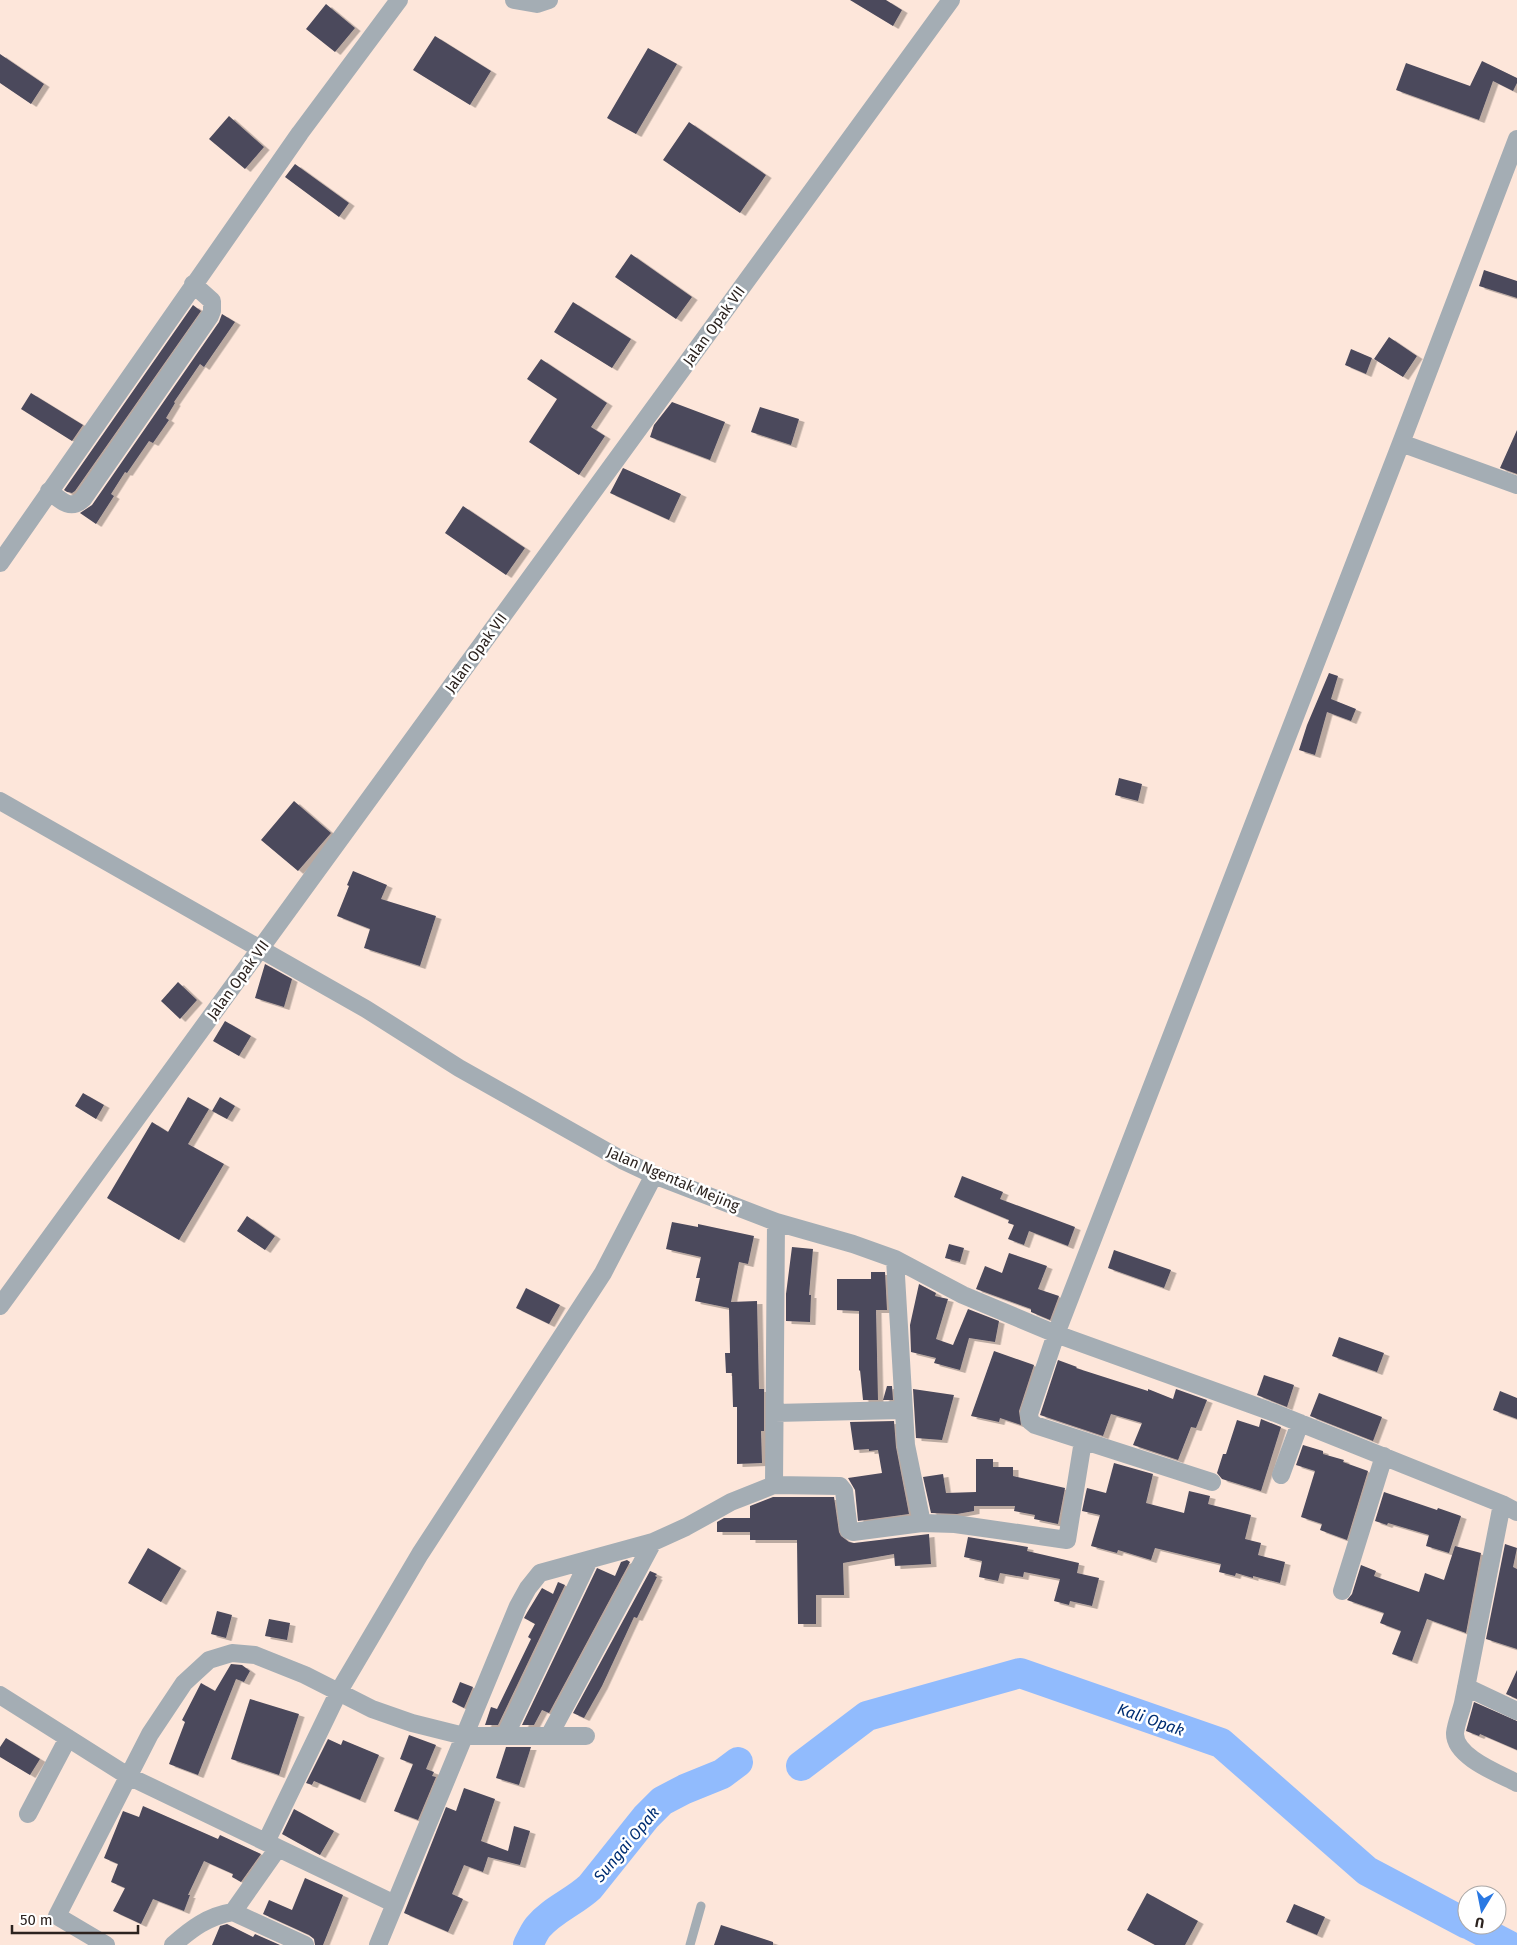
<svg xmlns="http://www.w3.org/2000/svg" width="1517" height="1945" font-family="'Fira Sans',sans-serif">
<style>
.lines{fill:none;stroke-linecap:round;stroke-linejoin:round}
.river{stroke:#91bbfd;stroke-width:30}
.building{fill:#4b495b;filter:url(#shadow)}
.service{stroke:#a4adb4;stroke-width:9}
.minor{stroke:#a4adb4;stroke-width:18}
.labels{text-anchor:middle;stroke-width:5;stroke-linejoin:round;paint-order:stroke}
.street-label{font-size:15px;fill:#2c231f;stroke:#fff}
.water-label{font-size:16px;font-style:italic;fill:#002e73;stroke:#fff}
</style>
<defs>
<filter id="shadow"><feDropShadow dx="5.5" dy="3" stdDeviation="0" flood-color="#0004"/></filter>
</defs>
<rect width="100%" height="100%" fill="#fde6da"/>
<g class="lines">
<!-- river -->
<path class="river" d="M 801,1766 L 867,1716 L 1020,1673 L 1221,1743 L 1367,1871 L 1467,1924
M 1470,1925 L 1508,1945
M 528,1945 C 531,1939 534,1932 538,1927 C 552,1910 574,1902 590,1887 L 646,1817 L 662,1801 L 685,1789 L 722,1774 L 738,1762"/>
</g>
<!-- building -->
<path class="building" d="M 850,0 L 886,0 L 902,10 L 893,26 Z
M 326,4 L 355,28 L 335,52 L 306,29 Z
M 435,36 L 491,71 L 470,105 L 413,70 Z
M 648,48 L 677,64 L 636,134 L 607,118 Z
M 0,54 L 44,84 L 31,104 L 0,83 Z
M 1482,61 L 1517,78 L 1517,83 L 1513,91 L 1493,81 L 1479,120 L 1396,90 L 1406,63 L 1470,86 Z
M 229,116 L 264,147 L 245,169 L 209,139 Z
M 689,122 L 766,175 L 740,213 L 663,160 Z
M 295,164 L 349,203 L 339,217 L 285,177 Z
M 631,254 L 692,297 L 676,319 L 615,277 Z
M 1484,270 L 1517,281 L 1517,298 L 1479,286 Z
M 573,302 L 631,339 L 612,368 L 554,332 Z
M 193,305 L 201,311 L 75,491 L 72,493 L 67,492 L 64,490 Z
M 222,314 L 235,322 L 204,367 L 200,364 L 174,402 L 175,403 L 166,418 L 169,420 L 153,443 L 149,441 L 127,473 L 125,472 L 111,494 L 114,496 L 96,524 L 80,513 L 92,505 L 219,322 Z
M 1389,337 L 1417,356 L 1403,377 L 1374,359 Z
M 1351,349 L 1372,358 L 1366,374 L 1345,365 Z
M 541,359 L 607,403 L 591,427 L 605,436 L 579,475 L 529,442 L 557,399 L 527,379 Z
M 31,393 L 83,425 L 72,441 L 21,409 Z
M 672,402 L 725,422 L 710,460 L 650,437 L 654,425 Z
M 760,407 L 799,419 L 791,445 L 751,432 Z
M 1517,430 L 1517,474 L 1500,468 Z
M 623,468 L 681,494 L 669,520 L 610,493 Z
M 463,506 L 525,548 L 506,575 L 445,533 Z
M 1329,673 L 1338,676 L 1331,699 L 1356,709 L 1351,721 L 1327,712 L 1315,755 L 1299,750 L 1307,725 Z
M 1119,778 L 1142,784 L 1138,801 L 1115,795 Z
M 294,801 L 331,833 L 298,871 L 261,840 Z
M 353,871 L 387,885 L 381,899 L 436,916 L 420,966 L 364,948 L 370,929 L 337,916 L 349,886 L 347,885 Z
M 265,964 L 292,979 L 284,1007 L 255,998 Z
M 178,982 L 197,1000 L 180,1019 L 161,1001 Z
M 225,1021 L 251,1036 L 239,1056 L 213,1041 Z
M 83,1093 L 104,1105 L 96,1119 L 75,1106 Z
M 188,1097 L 209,1109 L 188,1144 L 224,1164 L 179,1240 L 107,1198 L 152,1122 L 168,1132 Z
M 220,1097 L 235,1106 L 227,1119 L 212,1111 Z
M 962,1176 L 1003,1192 L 1000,1199 L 1075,1227 L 1068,1246 L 1029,1231 L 1024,1245 L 1008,1239 L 1014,1225 L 1008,1223 L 1009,1220 L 954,1197 Z
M 247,1216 L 275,1236 L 265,1250 L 237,1231 Z
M 672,1222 L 698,1227 L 698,1224 L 754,1236 L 748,1264 L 739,1262 L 731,1302 L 757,1301 L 759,1389 L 764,1389 L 764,1431 L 761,1431 L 762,1463 L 737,1464 L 737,1407 L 733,1407 L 732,1373 L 726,1373 L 725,1353 L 730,1353 L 729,1308 L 695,1301 L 700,1278 L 696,1278 L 701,1257 L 666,1249 Z
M 949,1244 L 964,1248 L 960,1262 L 945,1258 Z
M 792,1247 L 813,1249 L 809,1295 L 811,1295 L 810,1322 L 786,1321 L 786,1294 Z
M 1114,1250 L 1171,1270 L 1164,1288 L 1108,1268 Z
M 1009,1253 L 1047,1266 L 1038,1289 L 1059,1296 L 1050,1320 L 1031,1312 L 1031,1309 L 976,1289 L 985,1266 L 1002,1273 Z
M 871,1272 L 885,1272 L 887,1310 L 876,1310 L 878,1400 L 863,1400 L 860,1370 L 859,1371 L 859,1311 L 837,1310 L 837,1279 L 871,1279 Z
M 919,1284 L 936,1293 L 935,1296 L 948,1299 L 936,1339 L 953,1345 L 968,1309 L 999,1321 L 995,1342 L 969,1338 L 960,1370 L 934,1363 L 936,1358 L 911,1352 L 910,1325 Z
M 526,1288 L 560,1305 L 549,1324 L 516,1308 Z
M 1339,1337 L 1384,1353 L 1377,1372 L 1332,1356 Z
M 994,1351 L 1034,1365 L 1019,1411 L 1021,1425 L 1000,1418 L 999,1422 L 971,1416 Z
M 1058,1360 L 1077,1367 L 1076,1368 L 1148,1391 L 1148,1389 L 1173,1399 L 1176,1389 L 1207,1400 L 1196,1428 L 1191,1427 L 1178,1460 L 1133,1445 L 1142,1423 L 1111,1414 L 1103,1436 L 1040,1415 Z
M 1264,1375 L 1294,1385 L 1287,1407 L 1257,1395 Z
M 887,1386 L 892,1386 L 893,1400 L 883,1400 Z
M 913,1389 L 954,1395 L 942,1440 L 916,1438 Z
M 1500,1391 L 1517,1398 L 1517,1419 L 1493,1410 Z
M 1319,1393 L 1382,1417 L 1373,1441 L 1310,1416 Z
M 1261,1419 L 1281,1427 L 1261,1491 L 1222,1479 L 1217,1473 L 1223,1454 L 1226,1454 L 1237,1420 L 1259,1427 Z
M 894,1421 L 896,1447 L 909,1514 L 858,1521 L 855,1490 L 848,1478 L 882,1473 L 878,1450 L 869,1451 L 869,1449 L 854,1450 L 850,1422 Z
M 1303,1445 L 1323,1451 L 1323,1454 L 1344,1460 L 1343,1462 L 1368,1471 L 1347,1540 L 1320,1530 L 1322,1524 L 1301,1517 L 1315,1471 L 1296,1465 Z
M 976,1459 L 993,1459 L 993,1467 L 1013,1467 L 1013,1476 L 1065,1488 L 1058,1524 L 1034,1519 L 1035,1515 L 1014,1511 L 1015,1506 L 974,1506 L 974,1511 L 957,1514 L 931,1513 L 923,1477 L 943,1474 L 946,1493 L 976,1492 Z
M 1114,1463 L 1153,1474 L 1146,1503 L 1184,1513 L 1189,1491 L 1210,1496 L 1208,1504 L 1251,1515 L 1245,1539 L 1261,1543 L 1258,1555 L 1285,1562 L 1280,1583 L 1253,1576 L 1253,1578 L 1236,1573 L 1235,1576 L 1219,1572 L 1221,1564 L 1155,1548 L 1151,1560 L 1118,1550 L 1117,1553 L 1091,1546 L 1100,1515 L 1082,1511 L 1086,1492 L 1087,1488 L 1106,1493 Z
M 1384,1492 L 1437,1510 L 1438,1508 L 1461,1516 L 1449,1553 L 1426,1546 L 1429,1535 L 1388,1523 L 1387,1525 L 1375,1521 Z
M 773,1497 L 834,1497 L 839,1532 L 841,1536 L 849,1542 L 854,1543 L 929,1534 L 931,1564 L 895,1566 L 894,1554 L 843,1563 L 844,1595 L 816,1595 L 816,1624 L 798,1624 L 797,1540 L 750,1540 L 750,1532 L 717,1532 L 717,1522 L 724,1518 L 750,1518 L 750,1506 Z
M 968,1537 L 1028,1547 L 1027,1551 L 1079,1563 L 1077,1573 L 1099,1578 L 1092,1606 L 1070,1601 L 1069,1605 L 1054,1601 L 1060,1579 L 1024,1572 L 1023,1577 L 1000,1573 L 998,1581 L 979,1577 L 982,1561 L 964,1557 Z
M 1505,1544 L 1517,1548 L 1513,1567 L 1517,1569 L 1517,1649 L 1486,1639 Z
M 1455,1546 L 1481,1553 L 1466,1633 L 1427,1619 L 1412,1661 L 1392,1654 L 1401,1631 L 1380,1623 L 1384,1613 L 1347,1600 L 1352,1594 L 1361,1565 L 1376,1571 L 1374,1576 L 1419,1592 L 1425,1573 L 1444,1580 Z
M 148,1548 L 181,1568 L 161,1602 L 128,1583 Z
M 627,1560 L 630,1562 L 549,1713 L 542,1710 L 534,1725 L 522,1725 L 597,1568 L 615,1576 L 621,1562 Z
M 650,1571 L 657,1574 L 655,1576 L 657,1577 L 637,1618 L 634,1617 L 602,1686 L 584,1718 L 573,1713 Z
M 558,1582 L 565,1585 L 498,1725 L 485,1725 L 491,1707 L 497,1709 L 531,1639 L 528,1637 L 535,1624 L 524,1618 L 528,1611 L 542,1588 L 553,1594 Z
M 217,1611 L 232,1615 L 226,1638 L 211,1634 Z
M 269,1619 L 290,1623 L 287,1640 L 265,1636 Z
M 231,1664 L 242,1665 L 250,1671 L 244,1682 L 236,1679 L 198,1775 L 169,1764 L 185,1722 L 182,1720 L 201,1683 L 215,1691 Z
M 1517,1670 L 1517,1699 L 1506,1694 Z
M 460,1682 L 473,1687 L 464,1708 L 452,1702 Z
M 250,1699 L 299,1714 L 279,1775 L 231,1759 Z
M 1474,1702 L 1517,1721 L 1517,1750 L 1480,1734 L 1479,1736 L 1466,1731 Z
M 409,1735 L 436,1745 L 426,1769 L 434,1772 L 432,1776 L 436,1777 L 418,1820 L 394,1811 L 413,1764 L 400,1759 Z
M 6,1738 L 40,1759 L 30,1775 L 0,1757 L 0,1747 Z
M 328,1739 L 341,1745 L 343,1740 L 379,1755 L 360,1800 L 314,1781 L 312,1785 L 306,1783 Z
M 506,1747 L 531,1747 L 519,1785 L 496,1778 Z
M 464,1788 L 495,1799 L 481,1841 L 508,1851 L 514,1826 L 530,1831 L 520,1865 L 488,1857 L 483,1872 L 464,1865 L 452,1894 L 463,1899 L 448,1932 L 404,1913 L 446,1807 L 456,1811 Z
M 143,1806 L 218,1839 L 220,1835 L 261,1854 L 241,1882 L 232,1877 L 233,1874 L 204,1861 L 188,1895 L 190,1895 L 184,1911 L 153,1899 L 141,1924 L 113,1911 L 125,1888 L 111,1882 L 118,1864 L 104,1858 L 123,1811 L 139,1817 Z
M 294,1809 L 334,1831 L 320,1855 L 282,1834 Z
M 305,1878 L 343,1895 L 323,1945 L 315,1945 L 314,1939 L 309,1935 L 263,1914 L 269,1900 L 292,1910 Z
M 1147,1893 L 1198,1921 L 1185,1945 L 1155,1945 L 1127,1930 Z
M 1294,1904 L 1325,1917 L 1317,1935 L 1286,1922 Z
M 227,1924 L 253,1937 L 255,1934 L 280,1945 L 212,1945 L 220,1926 Z
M 721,1925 L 773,1942 L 773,1945 L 714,1945 Z"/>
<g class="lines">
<!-- service -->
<path class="service" d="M 690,1945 L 701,1906"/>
<!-- minor -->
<path class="minor" d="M 514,0 L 537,4 L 549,0
M 1401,443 L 1517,485
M 49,491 C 60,500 70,511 83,499 L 210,316 L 212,311 L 212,301 L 193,284
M 0,563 L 300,133 L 399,0
M 0,801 L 366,1009 L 459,1068 L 622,1160 L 654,1175 L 776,1222 L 853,1244 L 895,1259 L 963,1295 L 1056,1334 L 1275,1413 L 1502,1504 L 1517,1512
M 895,1259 L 906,1445 L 922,1523 L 955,1524 L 1067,1540 L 1083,1441
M 0,1306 L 951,0
M 775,1413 L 902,1410
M 1281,1475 L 1300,1423
M 1212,1482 L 1035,1425 L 1030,1421 L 1029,1414 L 1056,1334 L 1401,443 L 1517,139
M 774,1485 L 776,1222
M 1502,1504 L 1463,1703 C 1461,1712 1456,1723 1455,1733 C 1454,1757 1500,1774 1517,1783
M 1342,1591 L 1384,1456
M 1466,1687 L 1517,1711
M 0,1695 L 128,1776 L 395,1904
M 505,1736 L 589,1560
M 549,1736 L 653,1542
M 28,1814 L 68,1738
M 266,1842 L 339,1691 L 420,1554 L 603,1273 L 654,1175
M 233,1912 L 278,1848
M 106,1945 L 57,1916 L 150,1734 L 184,1683 L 209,1660 L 232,1653 L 255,1655 L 305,1675 L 372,1709 L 412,1723 L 464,1736 L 586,1736
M 173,1945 C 191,1929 208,1916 233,1912 L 305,1945
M 378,1945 L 518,1606 L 528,1588 L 540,1573 L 653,1542 L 686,1527 L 731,1502 L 774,1485 L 840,1486 L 844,1491 L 849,1530 L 853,1532 L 922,1523"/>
</g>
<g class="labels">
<!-- street labels -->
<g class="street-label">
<text transform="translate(714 326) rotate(-54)" y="5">Jalan Opak VII</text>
<text transform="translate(476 653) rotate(-54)" y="5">Jalan Opak VII</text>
<text transform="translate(238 980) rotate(-54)" y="5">Jalan Opak VII</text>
<text transform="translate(673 1179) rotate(23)" y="5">Jalan Ngentak Mejing</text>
</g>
<!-- water labels -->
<g class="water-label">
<text transform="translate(1151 1719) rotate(19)" y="6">Kali Opak</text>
<text transform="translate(626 1844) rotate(-50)" y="6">Sungai Opak</text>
</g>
</g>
<!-- north arrow -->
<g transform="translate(1482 1910) rotate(190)"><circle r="24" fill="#ffffff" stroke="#aba7a5"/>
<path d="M0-4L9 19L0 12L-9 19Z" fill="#2978e3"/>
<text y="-8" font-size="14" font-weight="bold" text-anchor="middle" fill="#2c231f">U</text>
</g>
<!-- scale -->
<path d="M12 1925v8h126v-8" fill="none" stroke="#2c231f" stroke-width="2.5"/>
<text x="20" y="1925" font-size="15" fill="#2c231f" stroke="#ffffff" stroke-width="4" paint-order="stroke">50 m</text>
</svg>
